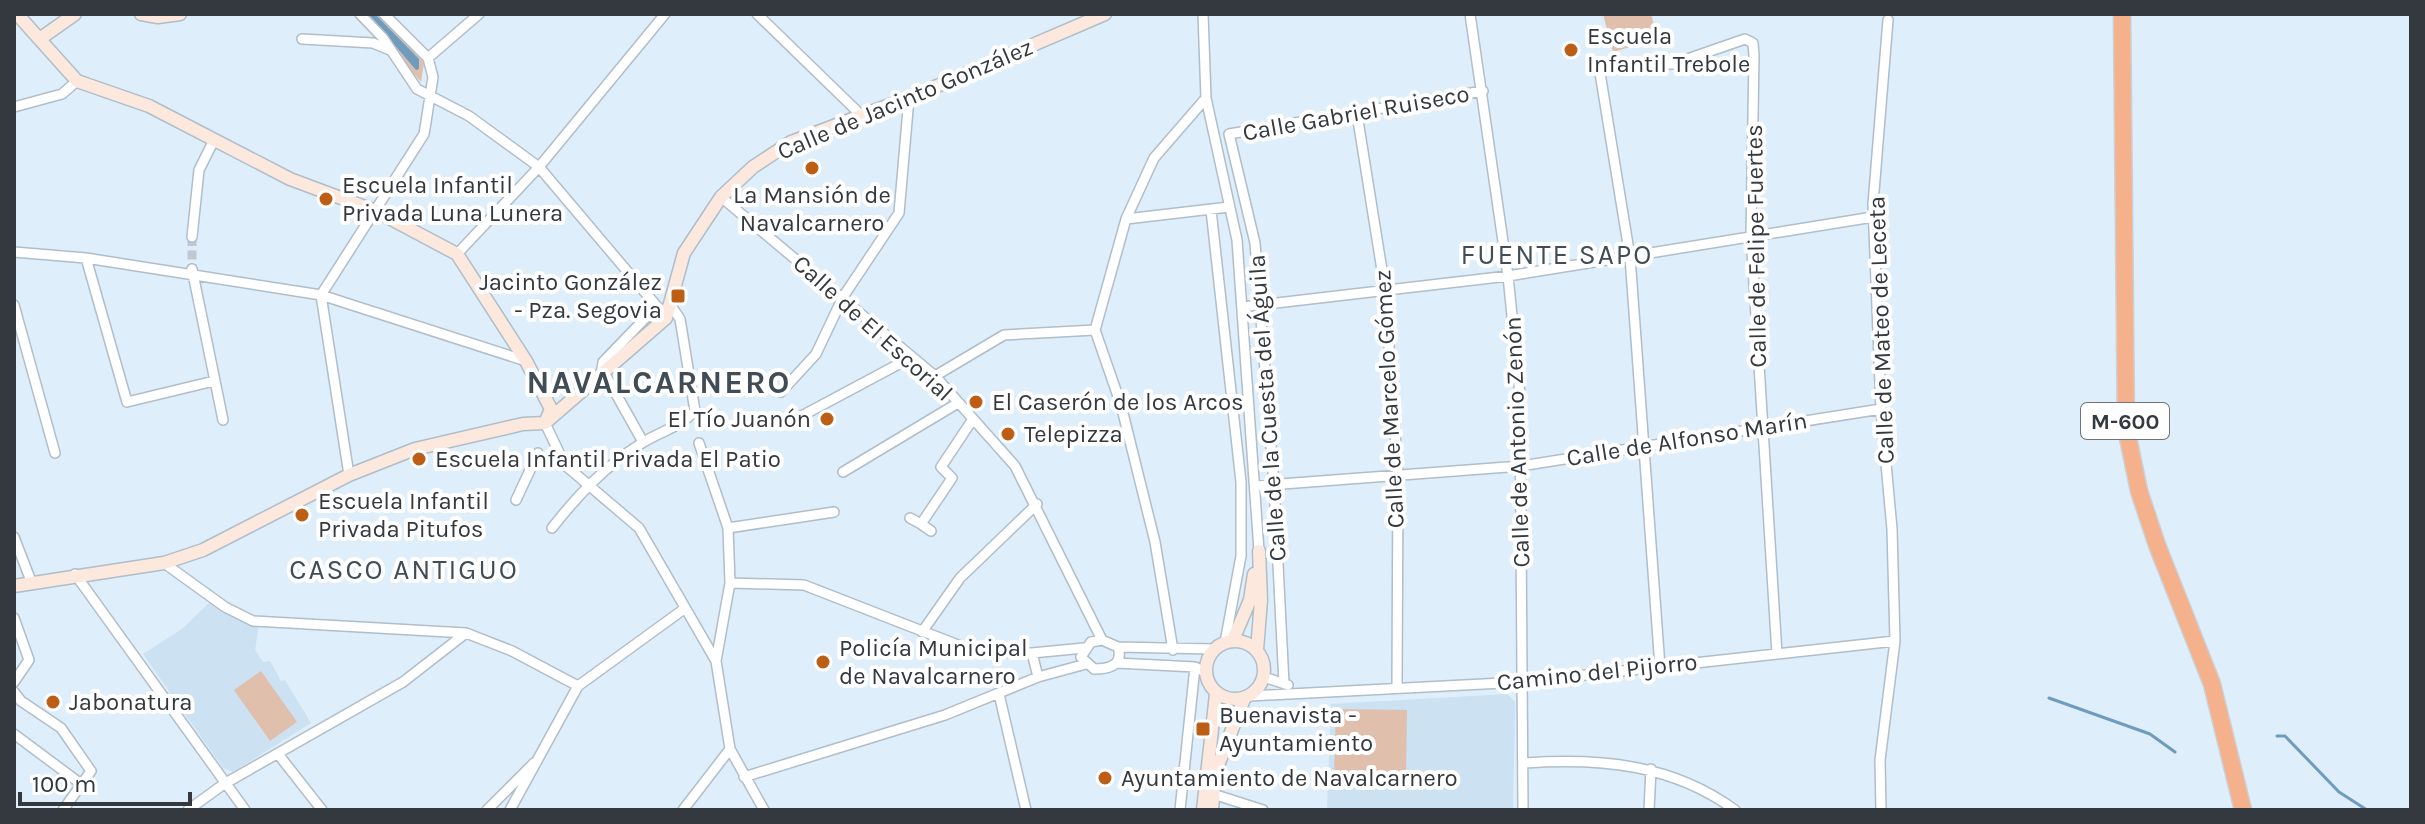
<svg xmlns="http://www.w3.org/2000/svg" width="2425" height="824" font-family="Karla,sans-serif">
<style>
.built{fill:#cce1f2}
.green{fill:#e0bfad}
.water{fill:#6f9bbd}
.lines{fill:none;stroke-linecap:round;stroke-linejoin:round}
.stream{stroke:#6f9bbd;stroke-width:3}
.street-tunnel{stroke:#bdcad5;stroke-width:9;stroke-dasharray:9 4.5;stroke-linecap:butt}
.street-casing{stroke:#afbec9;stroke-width:12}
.secondary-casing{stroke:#afbec9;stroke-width:15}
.highway-casing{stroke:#cecfd1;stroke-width:19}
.street{stroke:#fff;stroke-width:9}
.secondary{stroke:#fce8dc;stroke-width:12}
.highway{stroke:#f4b18b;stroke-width:16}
.poi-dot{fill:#bd5e16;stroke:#fff;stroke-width:3}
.labels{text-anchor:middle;stroke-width:8;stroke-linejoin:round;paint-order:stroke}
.shield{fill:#fff;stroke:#707478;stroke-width:2}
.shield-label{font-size:22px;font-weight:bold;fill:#33393e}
.poi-label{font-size:24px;fill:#33393e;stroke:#fff;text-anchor:start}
.street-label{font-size:24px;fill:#33393e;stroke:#fff}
.quarter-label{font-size:28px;letter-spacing:2px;fill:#404d57;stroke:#fff}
.district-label{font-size:32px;font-weight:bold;letter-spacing:2px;fill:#404d57;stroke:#fff}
</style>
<rect width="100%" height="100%" fill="#dfeefb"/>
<!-- built -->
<path class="built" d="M 209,603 L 259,625 L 255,650 L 263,662 L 270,661 L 281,681 L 285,680 L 311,723 L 233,772 L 223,768 L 143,654 L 182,629 Z
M 1507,694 L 1515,702 L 1513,810 L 1327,810 L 1331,704 Z"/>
<!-- green -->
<path class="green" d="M 363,14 L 381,14 L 424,63 L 421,82 Z
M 1603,14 L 1651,14 L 1658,39 L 1613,52 Z
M 261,671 L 297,722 L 270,741 L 234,690 Z
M 1336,709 L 1407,710 L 1406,777 L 1334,776 Z"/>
<!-- water -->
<path class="water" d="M 368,14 L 375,14 L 419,59 L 419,69 L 416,70 Z"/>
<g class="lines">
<!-- stream -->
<path class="stream" d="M 2049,698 L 2150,734 L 2175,752
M 2277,736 L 2285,736 L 2339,792 L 2367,810"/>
<!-- street-tunnel -->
<path class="street-tunnel" d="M 192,237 L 192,269"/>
<defs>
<path id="street" d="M 360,14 L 383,38 L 417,89 L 469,116 L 539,167 L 660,310
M 757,14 L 859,113
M 1203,14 L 1206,98 L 1237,240 L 1259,551
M 1470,14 L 1508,276 L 1520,395 L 1523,810
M 302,39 L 373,43 L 390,50
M 428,58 L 479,14
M 14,107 L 62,94 L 77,81
M 1357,114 L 1385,289 L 1398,475 L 1397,686
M 721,197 L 935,376 L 1015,466 L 1102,640
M 1211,210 L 1241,482 L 1241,556 L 1225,642
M 1126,219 L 1229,207
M 192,237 L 199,170 L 213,142
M 14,252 L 86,258 L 321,295 L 526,361
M 457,254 L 539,167 L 665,14
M 86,258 L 127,402 L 214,381
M 192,269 L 223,420
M 14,305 L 55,453
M 1242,307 L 1508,276 L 1873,217
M 935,376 L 1004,335 L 1095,330
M 781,392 L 816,354 L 843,297 L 899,213 L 909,98
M 794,420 L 912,357
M 545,423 L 565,465 L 639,528 L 716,661 L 730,749 L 764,810
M 699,443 L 728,528 L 730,583 L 716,661
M 843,472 L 958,403
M 349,475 L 321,295 L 424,134 L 426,122 L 433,77 L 428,58 L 384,14
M 1255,486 L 1521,466 L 1881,409
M 516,500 L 538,453
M 910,518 L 921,524
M 552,528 C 578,495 605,466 642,443 C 661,431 679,428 695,411 L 680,319 L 670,304 L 662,313 L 655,308 L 603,362 L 602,369 L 643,442
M 728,528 L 834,512
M 931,531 L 921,524 L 952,478 L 941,467 L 973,419
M 14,537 L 31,581
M 164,563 L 225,607 L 253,621 L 466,633 L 512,651 L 578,686
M 75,574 L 245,810
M 730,583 L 804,585 L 976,652 L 1032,653 L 1084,648
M 14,618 L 29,660 L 14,682
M 922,632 L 960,578 L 1037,504
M 1102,640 L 1118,647 C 1124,666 1108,669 1094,669 L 1081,657 L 1091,642 Z
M 1118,647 L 1213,649
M 1173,650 L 1155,542 L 1121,405 L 1095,330 L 1126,219 L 1154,158 L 1206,98
M 1032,653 L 1038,677
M 1117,663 L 1195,667 L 1205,672
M 1660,667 L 1630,257 L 1600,73 L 1604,67 L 1611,66 L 1673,64 L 1745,39 L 1753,43 L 1754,56 L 1751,236 L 1777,654
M 1264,677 L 1288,685
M 1284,684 L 1274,484 L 1255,243 L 1229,134 L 1483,91
M 14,692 L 21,701 L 61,728 L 91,771 L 63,810
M 999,694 L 1026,810
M 1249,696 L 1522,682 L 1895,641
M 14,734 L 81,784
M 278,754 L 322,810
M 1525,763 C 1601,758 1672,764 1735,810
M 744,777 L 945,715 L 1038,677 L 1086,664
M 1213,794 L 1263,810
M 188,810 L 224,784 L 403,682 L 466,633
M 487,810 L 534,763
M 510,810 L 578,686 L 684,609
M 683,810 L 730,749
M 1180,810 L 1195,667
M 1649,810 L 1651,769
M 1881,810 L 1880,760 L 1895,641 L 1892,529 L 1881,409 L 1873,204 L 1888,20"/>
<path id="secondary" d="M 17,14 L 77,81 L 149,106 L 290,179 L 376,211 L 457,254 L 526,361 L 551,409 L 545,423
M 141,14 L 158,17 L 180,14
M 41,38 L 75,14
M 545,423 L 666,318 L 684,253 L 721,197 L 753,167 L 791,142 L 916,95 L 1105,14
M 14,586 L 164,563 L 203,550 L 349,475 L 415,449 L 523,424 L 545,423
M 1233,640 L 1250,600 L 1254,574
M1206 670a29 29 0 1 1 58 0a29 29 0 1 1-58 0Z
M 1257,650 L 1261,600 L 1259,551
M 1203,810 L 1216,694
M 1212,810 L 1215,773 L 1244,699"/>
<path id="highway" d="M 2122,14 L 2126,428 L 2139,491 L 2157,545 L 2212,684 L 2243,810"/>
</defs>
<!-- street casing -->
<use href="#street" class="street-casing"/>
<!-- secondary casing -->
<use href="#secondary" class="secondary-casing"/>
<!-- highway casing -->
<use href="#highway" class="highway-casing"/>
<!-- street -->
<use href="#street" class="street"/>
<!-- secondary -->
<use href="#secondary" class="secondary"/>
<!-- highway -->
<use href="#highway" class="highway"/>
</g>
<!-- markers -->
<g class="poi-dot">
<circle cx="1571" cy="50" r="8"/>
<circle cx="812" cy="168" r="8"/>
<circle cx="326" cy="199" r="8"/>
<rect x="670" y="288" width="16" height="16" rx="4"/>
<circle cx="976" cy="402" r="8"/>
<circle cx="827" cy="419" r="8"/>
<circle cx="1008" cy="434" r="8"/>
<circle cx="419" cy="459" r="8"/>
<circle cx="302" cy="515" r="8"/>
<circle cx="823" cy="662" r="8"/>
<circle cx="53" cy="702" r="8"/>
<rect x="1195" y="721" width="16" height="16" rx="4"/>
<circle cx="1105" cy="778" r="8"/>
</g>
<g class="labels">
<!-- shield labels -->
<rect class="shield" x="2081" y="403" width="88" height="36" rx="6"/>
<g class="shield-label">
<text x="2125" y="429">M-600</text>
</g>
<!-- poi labels -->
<g class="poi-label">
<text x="1587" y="44">Escuela<tspan x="1587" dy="28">Infantil Trebole</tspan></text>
<text x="342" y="193">Escuela Infantil<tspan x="342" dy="28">Privada Luna Lunera</tspan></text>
<text x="812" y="203" text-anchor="middle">La Mansión de<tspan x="812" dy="28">Navalcarnero</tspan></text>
<text x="662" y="290" text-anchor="end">Jacinto González<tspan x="662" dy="28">- Pza. Segovia</tspan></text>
<text x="992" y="410">El Caserón de los Arcos</text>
<text x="811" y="427" text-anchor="end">El Tío Juanón</text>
<text x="1024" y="442">Telepizza</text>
<text x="435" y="467">Escuela Infantil Privada El Patio</text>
<text x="318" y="509">Escuela Infantil<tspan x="318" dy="28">Privada Pitufos</tspan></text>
<text x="839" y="656">Policía Municipal<tspan x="839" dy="28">de Navalcarnero</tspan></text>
<text x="69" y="710">Jabonatura</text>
<text x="1219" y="723">Buenavista -<tspan x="1219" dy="28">Ayuntamiento</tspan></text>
<text x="1121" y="786">Ayuntamiento de Navalcarnero</text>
</g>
<!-- street labels -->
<g class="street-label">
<text transform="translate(905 99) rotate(-23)" y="8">Calle de Jacinto González</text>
<text transform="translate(1356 113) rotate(-10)" y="8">Calle Gabriel Ruiseco</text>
<text transform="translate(1756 246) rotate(-91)" y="8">Calle de Felipe Fuertes</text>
<text transform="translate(873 328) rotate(42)" y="8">Calle de El Escorial</text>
<text transform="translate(1881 330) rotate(-92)" y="8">Calle de Mateo de Leceta</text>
<text transform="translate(1389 399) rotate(-93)" y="8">Calle de Marcelo Gómez</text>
<text transform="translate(1267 408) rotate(-94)" y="8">Calle de la Cuesta del Águila</text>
<text transform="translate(1687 439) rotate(-9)" y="8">Calle de Alfonso Marín</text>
<text transform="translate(1517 442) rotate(-92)" y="8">Calle de Antonio Zenón</text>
<text transform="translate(1597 672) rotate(-6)" y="8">Camino del Pijorro</text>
</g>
<!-- quarter labels -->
<g class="quarter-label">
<text x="1557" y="264">FUENTE SAPO</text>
<text x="404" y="579">CASCO ANTIGUO</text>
</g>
<!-- district labels -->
<g class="district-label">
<text x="659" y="393">NAVALCARNERO</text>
</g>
</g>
<!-- border -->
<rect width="2425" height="824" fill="none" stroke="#33393e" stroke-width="32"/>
<!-- scale -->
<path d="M20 792v12h170v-12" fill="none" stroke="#33393e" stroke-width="4"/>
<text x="32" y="792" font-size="24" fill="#33393e" stroke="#ffffff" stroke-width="6" paint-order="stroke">100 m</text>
</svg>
